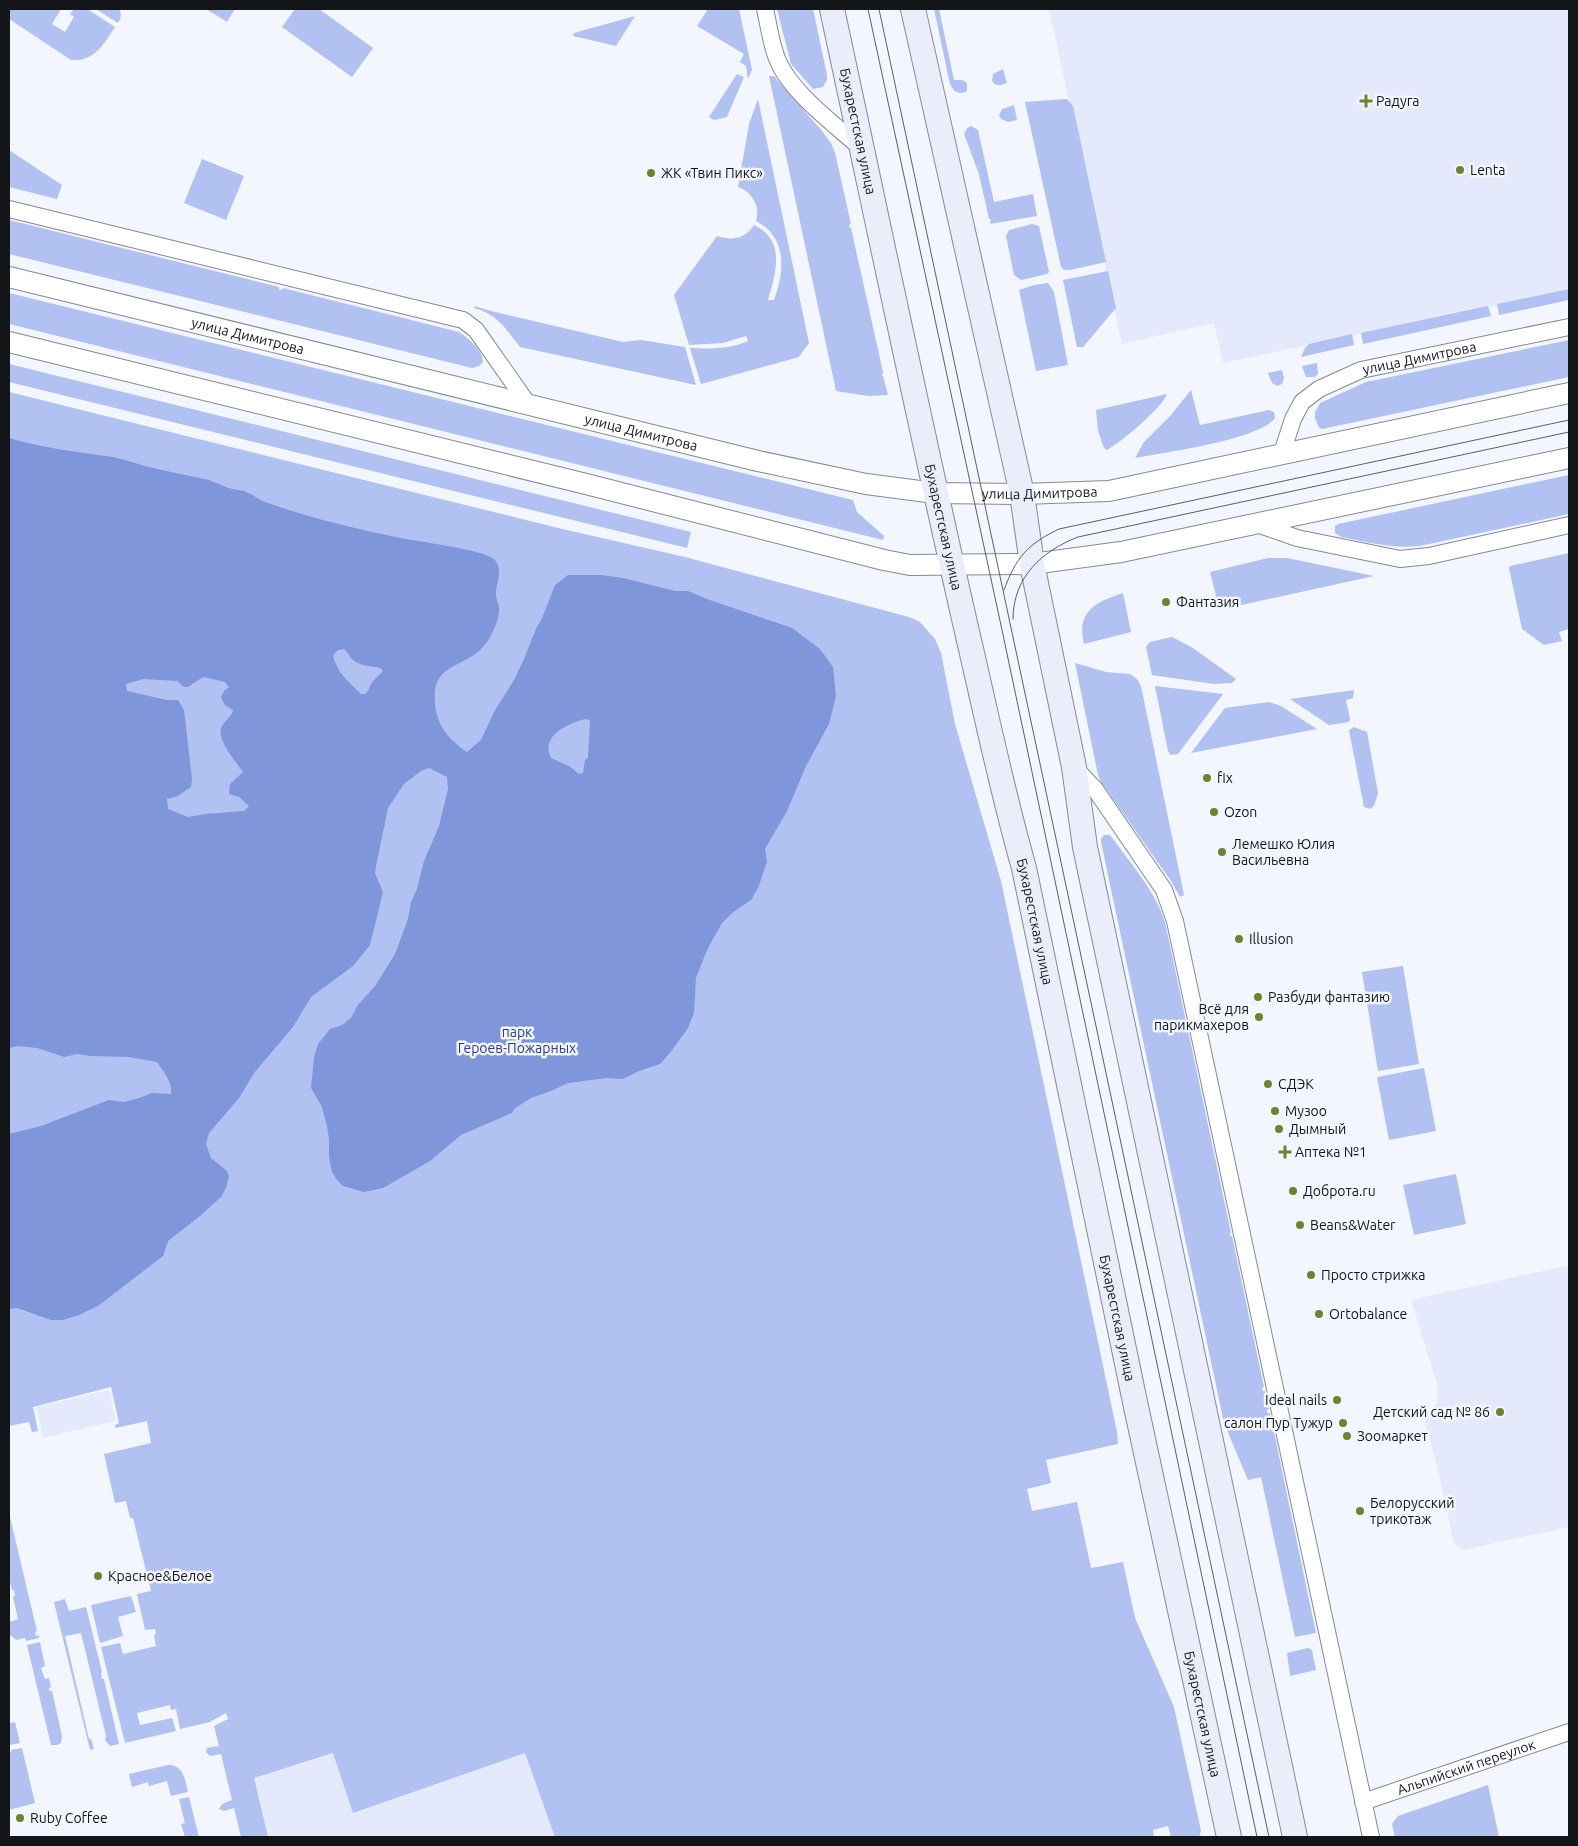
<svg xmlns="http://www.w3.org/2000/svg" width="1578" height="1846" font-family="Ubuntu,sans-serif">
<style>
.built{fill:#e4eafb}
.green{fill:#b0c1f2}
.water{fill:#8096db;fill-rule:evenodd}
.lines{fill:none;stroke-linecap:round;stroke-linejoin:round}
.minor-casing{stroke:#858992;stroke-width:18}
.tertiary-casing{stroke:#858992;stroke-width:22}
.secondary-casing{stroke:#858992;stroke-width:26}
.minor{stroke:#fff;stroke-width:16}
.tertiary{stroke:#fff;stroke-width:20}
.secondary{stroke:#eaeefb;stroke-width:24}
.tram{stroke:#5d5e64;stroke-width:1}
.poi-dot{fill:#708130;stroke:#f3f6fe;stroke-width:2}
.labels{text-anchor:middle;stroke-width:5;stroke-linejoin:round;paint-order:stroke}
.poi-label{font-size:14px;fill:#141519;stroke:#f3f6fe;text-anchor:start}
.street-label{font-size:14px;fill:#141519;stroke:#f3f6fe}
.park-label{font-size:14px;fill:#2a3b8c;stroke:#f3f6fe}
</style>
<rect width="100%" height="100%" fill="#f3f6fe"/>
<!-- built -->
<path class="built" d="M 1049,9 L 1569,9 L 1569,290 L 1223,363 L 1214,323 L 1122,344 Z
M 1569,1265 L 1569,1527 L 1463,1550 L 1454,1544 L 1438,1469 L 1424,1420 L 1437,1403 L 1437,1384 L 1411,1300 Z
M 109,1390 L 116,1421 L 43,1438 L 36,1407 Z
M 551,1730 L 587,1837 L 268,1837 L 253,1778 L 368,1743 Z"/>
<!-- green -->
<path class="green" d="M 9,9 L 61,9 L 52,24 L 65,32 L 74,17 L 70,14 L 74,9 L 87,9 L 115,27 C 104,44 94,62 71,60 L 9,19 Z
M 96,9 L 119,9 C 122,14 121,18 118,23 Z
M 206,9 L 235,9 L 227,22 Z
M 295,9 L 319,9 L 373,48 L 352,77 L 282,27 Z
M 708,9 L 739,9 L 752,70 L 748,79 L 746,66 L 740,62 L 744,54 L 697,26 Z
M 777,9 L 813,9 L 827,75 L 827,80 L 823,87 L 813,89 L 791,64 Z
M 934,9 L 939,9 L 954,80 L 962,80 L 967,83 L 967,91 C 959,96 953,91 950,84 Z
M 635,16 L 616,46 L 573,36 L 574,33 Z
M 1003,69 L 1007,83 C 1000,85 996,87 992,81 L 993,74 Z
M 737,74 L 744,77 L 727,117 L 714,120 L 709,117 Z
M 769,76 L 774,76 L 822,131 L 831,143 L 835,153 L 851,224 L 849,225 L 850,228 L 851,228 L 883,372 L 882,376 L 883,376 L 888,395 L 868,396 L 836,391 Z
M 758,99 L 809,343 L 799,357 L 701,384 L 690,348 C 710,349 730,349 748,341 L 746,336 L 723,343 L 689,345 L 674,295 L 717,236 C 732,241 745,239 754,225 C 786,240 776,273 768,300 L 774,300 C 785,271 787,237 756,221 C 761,206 751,191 738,187 L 749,124 Z
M 1067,99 L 1073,106 L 1106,262 L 1070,270 L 1064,270 L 1061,267 L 1025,102 Z
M 1014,105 L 1017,120 L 1008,122 L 1001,119 L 999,115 L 1002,109 Z
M 971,126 L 978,130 L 994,202 L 1033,194 L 1037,216 L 990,224 L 991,219 L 989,219 L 979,174 L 964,134 L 967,128 Z
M 9,150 L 62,185 L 57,199 L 9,187 Z
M 202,159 L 244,176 L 226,220 L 184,203 Z
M 9,220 L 279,287 L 279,289 L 282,290 L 283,288 L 459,332 C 468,338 483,350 483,362 L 479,366 L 472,368 L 9,254 Z
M 1032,224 L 1039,226 L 1049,272 L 1047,274 L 1021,280 L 1014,275 L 1006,236 L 1009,230 Z
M 1108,271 L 1116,308 L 1083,347 L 1077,347 L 1063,280 Z
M 1048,283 L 1054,292 L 1068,365 L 1036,371 L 1019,290 L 1034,285 Z
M 1569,289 L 1569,300 L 1499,315 L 1497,304 Z
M 9,293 L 853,500 L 857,512 L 884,536 L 883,540 L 9,324 Z
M 474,306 L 491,311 L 623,342 L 641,340 L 685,347 L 696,385 L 520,347 C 507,330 496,313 474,308 Z
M 1488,306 L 1491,316 L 1363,344 L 1361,333 Z
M 1352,334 L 1354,345 L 1301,357 L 1305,348 L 1309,344 Z
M 1569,340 L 1569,377 L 1322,429 L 1319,428 L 1315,418 L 1315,412 L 1320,403 L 1366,382 Z
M 1317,363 L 1318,374 L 1315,377 L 1306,377 L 1302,366 Z
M 9,364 L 691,532 L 687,548 L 9,382 Z
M 1282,370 L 1284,378 L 1282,384 L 1277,386 L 1272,383 L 1268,373 Z
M 1191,390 L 1200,425 L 1269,410 L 1274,412 L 1275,418 C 1258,440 1165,452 1135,458 L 1144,442 L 1171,415 Z
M 9,392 L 558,528 L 685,557 L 909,617 L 920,622 L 935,639 L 941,653 L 955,724 L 1001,881 L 1117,1432 L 1118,1444 L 1046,1460 L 1051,1483 L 1027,1489 L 1032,1511 L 1077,1502 L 1091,1568 L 1123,1562 L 1135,1618 L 1174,1707 L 1201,1831 L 1199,1837 L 1171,1837 L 1168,1826 L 1153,1830 L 1154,1837 L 555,1837 L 525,1753 L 353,1813 L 333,1753 L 254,1778 L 268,1837 L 241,1837 L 234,1808 L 224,1811 L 219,1809 L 222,1804 L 232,1800 L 221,1754 L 210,1756 L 206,1752 L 207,1748 L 219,1746 L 214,1726 L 228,1719 L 226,1713 L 210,1722 L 180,1729 L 176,1709 L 171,1710 L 170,1705 L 137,1713 L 140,1725 L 172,1718 L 176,1731 L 125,1743 L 101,1647 L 120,1643 L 123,1654 L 156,1646 L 154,1635 L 156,1634 L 155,1629 L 145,1630 L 137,1594 L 151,1591 L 133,1518 L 130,1518 L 126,1501 L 115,1503 L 104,1454 L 151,1443 L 147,1421 L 116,1428 L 115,1425 L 119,1423 L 111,1387 L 33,1407 L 38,1431 L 32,1432 L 29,1422 L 9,1426 Z
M 1167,394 C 1163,407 1120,443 1107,450 L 1104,448 L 1098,431 L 1096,410 Z
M 1569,475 L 1569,514 L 1420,546 C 1393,549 1367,542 1341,537 L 1335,533 L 1335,526 L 1338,524 Z
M 1569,553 L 1569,629 L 1559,632 L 1562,641 L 1544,645 L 1522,629 L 1509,568 L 1510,566 Z
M 1268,558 L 1287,558 L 1374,576 L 1228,608 L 1217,600 L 1210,572 Z
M 1123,593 L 1131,632 L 1084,644 C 1076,611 1096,602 1123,593 Z
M 1172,637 L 1193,648 L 1236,679 L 1232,683 L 1214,684 L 1152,675 L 1146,647 L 1150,642 Z
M 1075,663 L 1106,672 L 1130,674 L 1137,679 L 1141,686 L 1184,895 L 1180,897 L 1171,881 L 1101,782 L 1098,775 Z
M 1155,686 L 1223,694 L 1178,754 L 1171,755 L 1168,751 Z
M 1354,690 L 1353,698 L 1346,700 L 1350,719 L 1349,722 L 1329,725 L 1290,699 Z
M 1269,702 L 1281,706 L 1317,729 L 1191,753 L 1225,708 Z
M 1354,727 L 1367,732 L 1378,793 L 1374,806 L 1370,809 L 1364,807 L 1349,730 Z
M 1104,835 L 1110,835 L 1113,839 C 1132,865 1155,891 1165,922 L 1231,1233 L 1230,1233 L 1230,1236 L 1232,1236 L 1264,1387 L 1262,1388 L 1263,1391 L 1265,1391 L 1269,1409 L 1267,1410 L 1267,1413 L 1270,1413 L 1316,1633 L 1295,1637 L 1261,1477 L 1248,1480 L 1224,1423 L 1101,842 L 1101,839 Z
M 1403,966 L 1419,1064 L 1378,1071 L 1362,972 Z
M 1424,1068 L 1436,1131 L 1389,1140 L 1377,1077 Z
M 1456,1174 L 1466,1224 L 1414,1235 L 1403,1185 Z
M 9,1513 L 37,1631 L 35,1632 L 36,1636 L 39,1635 L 39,1638 L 26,1641 L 25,1638 L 16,1640 L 9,1634 L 9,1622 L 18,1619 L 13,1597 L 15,1596 L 14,1590 L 12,1590 L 9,1578 Z
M 131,1596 L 136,1612 L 118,1617 L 123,1636 L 100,1643 L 91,1605 Z
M 65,1599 L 69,1611 L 86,1607 L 102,1672 L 101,1673 L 102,1679 L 104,1679 L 119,1744 L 110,1746 L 105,1740 L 106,1736 L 81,1633 L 65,1636 L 89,1739 L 91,1739 L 94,1749 L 90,1750 L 54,1602 Z
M 40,1642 L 45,1666 L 41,1668 L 45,1679 L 49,1678 L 51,1687 L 49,1688 L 49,1691 L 52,1691 L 62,1736 L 61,1743 L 57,1745 L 51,1745 L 27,1645 Z
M 1308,1648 L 1312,1650 L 1316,1670 L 1290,1676 L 1287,1653 Z
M 15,1722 L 20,1743 L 10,1745 L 9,1723 Z
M 22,1748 L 35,1803 L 9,1810 L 9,1752 L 11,1752 L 11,1750 Z
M 168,1765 C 184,1765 185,1780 188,1792 L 171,1796 L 167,1781 L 149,1786 L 148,1782 L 132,1787 L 129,1774 Z
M 1488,1785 L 1499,1837 L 1395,1837 L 1392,1824 L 1398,1816 Z
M 189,1797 L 199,1837 L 185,1837 L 181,1824 L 185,1823 L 179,1799 Z"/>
<!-- water -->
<path class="water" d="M 9,438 C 43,448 78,452 113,457 C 128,460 142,466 157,469 C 174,473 192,476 209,480 C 215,482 220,485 226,487 C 233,490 241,489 248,493 C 254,495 259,500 265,502 C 307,517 352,528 396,537 C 413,541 488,550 495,560 C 504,572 495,583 496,596 C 496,600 499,604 499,607 C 500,617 494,631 489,639 C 468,673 427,657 436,711 C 440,730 452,742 467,752 L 481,740 L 494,712 L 514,680 L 524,659 L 536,629 L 543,616 L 555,585 L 568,575 L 601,575 L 623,578 L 675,591 L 688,591 L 707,599 L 792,628 L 820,649 L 833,667 L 836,696 L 829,724 L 806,766 L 787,811 L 765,849 L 767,862 L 758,888 L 751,900 L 732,913 L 722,923 L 707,950 L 696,978 L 694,1013 L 688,1028 L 669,1054 L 660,1064 L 639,1071 L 623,1079 L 607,1078 L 568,1083 L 551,1091 L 531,1098 L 515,1108 L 512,1113 L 461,1135 L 430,1161 L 383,1188 L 364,1192 L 343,1186 L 337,1180 L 332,1172 L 329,1157 L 329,1139 L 327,1126 L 322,1107 L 311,1088 L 314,1057 L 318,1044 L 330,1029 L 342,1025 L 351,1018 L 358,1005 L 375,986 L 395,954 L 408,919 L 411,902 L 417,889 L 424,861 L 439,826 L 448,789 L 447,777 L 429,768 L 421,771 L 404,784 L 388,808 L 376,866 L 375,873 L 383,892 L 370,945 L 353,966 L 311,997 L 293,1027 L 254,1073 L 239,1098 L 209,1133 L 206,1144 L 211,1158 L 227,1171 L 229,1176 L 226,1188 L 221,1197 L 200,1216 L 168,1241 L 163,1256 L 98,1306 L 79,1315 L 63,1320 L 51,1320 L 17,1308 L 9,1309 L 9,1134 L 41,1126 L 109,1100 L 124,1102 L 139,1098 L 152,1093 L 171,1094 C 173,1083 163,1071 157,1062 L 128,1057 L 91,1056 L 77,1054 L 64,1057 L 37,1048 L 18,1046 L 9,1048 ZM 344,649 C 348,652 348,655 352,659 C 359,666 371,666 380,668 L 383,671 L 373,681 L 366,694 L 361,694 C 349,682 336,672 333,655 L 338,650 ZM 203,677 L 225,682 L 229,687 L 224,691 L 221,697 L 225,705 L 233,710 C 231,718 225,720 222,726 C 215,738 236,762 243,772 L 230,784 L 229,794 L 239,797 L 249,806 L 244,811 L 205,814 L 188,817 L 168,809 L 167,799 L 178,796 L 191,787 L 192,779 L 184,710 L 178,700 L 167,700 L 127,691 L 126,684 L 144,679 L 177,681 L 184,687 L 188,687 ZM 585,719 L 590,720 L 588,758 L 585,760 L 583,773 L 579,774 L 569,766 L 551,758 C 540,736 567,724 585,719 Z"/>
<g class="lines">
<defs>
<g id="minor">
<path d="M 765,9 C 769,26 771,45 778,61 C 792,94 837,126 863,150"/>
<path d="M 9,209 L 463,320 L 476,330 L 528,404"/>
<path id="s1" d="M 1282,453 L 1293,419 L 1302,402 L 1319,389 L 1361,370 L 1569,327"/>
<path d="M 1257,524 L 1297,538 L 1400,559 L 1429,556 L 1569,525"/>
<path d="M 1074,767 L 1095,789 L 1164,890 L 1175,921 L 1371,1837"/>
<path id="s2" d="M 1363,1802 L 1569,1732"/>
</g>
<g id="tertiary">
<path id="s3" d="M 9,277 L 758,461 L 866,484 L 935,493 L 1022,494 L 1109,491 L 1569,393"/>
<path d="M 9,342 L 586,484 L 884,560 L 910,565 L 1032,564 L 1121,552 L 1569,458"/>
</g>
<g id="secondary">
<path id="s4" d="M 832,9 C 877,218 920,427 968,636 C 986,713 1002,791 1024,868 L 1135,1402 L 1229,1837"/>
<path d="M 913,9 L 1022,494 L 1032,564 L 1074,767 L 1085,847 L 1295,1837"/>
</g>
</defs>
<!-- minor casing -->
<use href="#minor" class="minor-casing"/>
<!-- tertiary casing -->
<use href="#tertiary" class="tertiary-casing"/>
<!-- secondary casing -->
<use href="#secondary" class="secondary-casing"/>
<!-- minor -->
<use href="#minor" class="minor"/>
<!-- tertiary -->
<use href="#tertiary" class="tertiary"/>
<!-- secondary -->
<use href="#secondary" class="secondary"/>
<!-- tram -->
<path class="tram" d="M 868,9 L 1002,630 L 1257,1837
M 879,9 L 1269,1837
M 1004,590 C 1016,557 1028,544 1059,529 L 1569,420
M 1013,619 C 1013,577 1042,551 1078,537 L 1569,432"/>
</g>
<!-- markers -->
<g class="poi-dot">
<path d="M1363.5 93.5h5v5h5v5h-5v5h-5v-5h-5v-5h5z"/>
<circle cx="1460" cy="170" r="5"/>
<circle cx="651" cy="173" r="5"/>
<circle cx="1166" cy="602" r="5"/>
<circle cx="1207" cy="778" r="5"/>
<circle cx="1214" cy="812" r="5"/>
<circle cx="1222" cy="852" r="5"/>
<circle cx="1239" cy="939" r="5"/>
<circle cx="1258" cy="997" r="5"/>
<circle cx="1259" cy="1017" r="5"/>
<circle cx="1268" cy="1084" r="5"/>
<circle cx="1275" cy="1111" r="5"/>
<circle cx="1279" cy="1129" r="5"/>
<path d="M1282.5 1144.5h5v5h5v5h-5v5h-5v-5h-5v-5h5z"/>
<circle cx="1293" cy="1191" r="5"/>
<circle cx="1300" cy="1225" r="5"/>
<circle cx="1311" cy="1275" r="5"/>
<circle cx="1319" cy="1314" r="5"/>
<circle cx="1337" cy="1400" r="5"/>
<circle cx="1500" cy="1412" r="5"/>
<circle cx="1343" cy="1423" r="5"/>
<circle cx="1347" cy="1436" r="5"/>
<circle cx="1360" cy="1511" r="5"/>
<circle cx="98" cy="1576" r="5"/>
<circle cx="20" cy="1818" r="5"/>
</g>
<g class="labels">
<!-- poi labels -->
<g class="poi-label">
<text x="1376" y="106">Радуга</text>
<text x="1470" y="175">Lenta</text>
<text x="661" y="178">ЖК «Твин Пикс»</text>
<text x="1176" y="607">Фантазия</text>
<text x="1217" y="783">fix</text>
<text x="1224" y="817">Ozon</text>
<text x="1232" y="849">Лемешко Юлия<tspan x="1232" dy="16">Васильевна</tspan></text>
<text x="1249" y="944">Illusion</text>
<text x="1268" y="1002">Разбуди фантазию</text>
<text x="1249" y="1014" text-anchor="end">Всё для<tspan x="1249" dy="16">парикмахеров</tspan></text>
<text x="1278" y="1089">СДЭК</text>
<text x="1285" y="1116">Музоо</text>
<text x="1289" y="1134">Дымный</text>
<text x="1295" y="1157">Аптека №1</text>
<text x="1303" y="1196">Доброта.ru</text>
<text x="1310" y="1230">Beans&amp;Water</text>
<text x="1321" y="1280">Просто стрижка</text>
<text x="1329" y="1319">Ortobalance</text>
<text x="1327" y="1405" text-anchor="end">Ideal nails</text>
<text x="1490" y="1417" text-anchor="end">Детский сад № 86</text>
<text x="1333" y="1428" text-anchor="end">салон Пур Тужур</text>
<text x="1357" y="1441">Зоомаркет</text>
<text x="1370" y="1508">Белорусский<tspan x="1370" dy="16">трикотаж</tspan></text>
<text x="108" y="1581">Красное&amp;Белое</text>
<text x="30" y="1823">Ruby Coffee</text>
</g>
<!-- street labels -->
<g class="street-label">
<text dy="5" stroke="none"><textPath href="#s4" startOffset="125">Бухарестская улица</textPath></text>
<text dy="5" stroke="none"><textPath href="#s3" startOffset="246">улица Димитрова</textPath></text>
<text dy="5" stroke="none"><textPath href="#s1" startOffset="182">улица Димитрова</textPath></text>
<text dy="5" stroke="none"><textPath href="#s3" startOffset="651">улица Димитрова</textPath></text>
<text dy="5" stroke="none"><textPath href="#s3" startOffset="1056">улица Димитрова</textPath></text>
<text dy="5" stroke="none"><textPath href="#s4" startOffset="530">Бухарестская улица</textPath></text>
<text dy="5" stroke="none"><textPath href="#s4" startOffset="935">Бухарестская улица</textPath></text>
<text dy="5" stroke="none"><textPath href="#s4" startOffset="1340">Бухарестская улица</textPath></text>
<text dy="5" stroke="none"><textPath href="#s4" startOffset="1745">Бухарестская улица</textPath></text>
<text dy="5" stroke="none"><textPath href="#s2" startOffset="109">Альпийский переулок</textPath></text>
</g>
<!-- park labels -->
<g class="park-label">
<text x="517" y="1037">парк<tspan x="517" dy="16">Героев-Пожарных</tspan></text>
</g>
</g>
<!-- border -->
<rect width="1578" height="1846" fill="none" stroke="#141519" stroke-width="20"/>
</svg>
